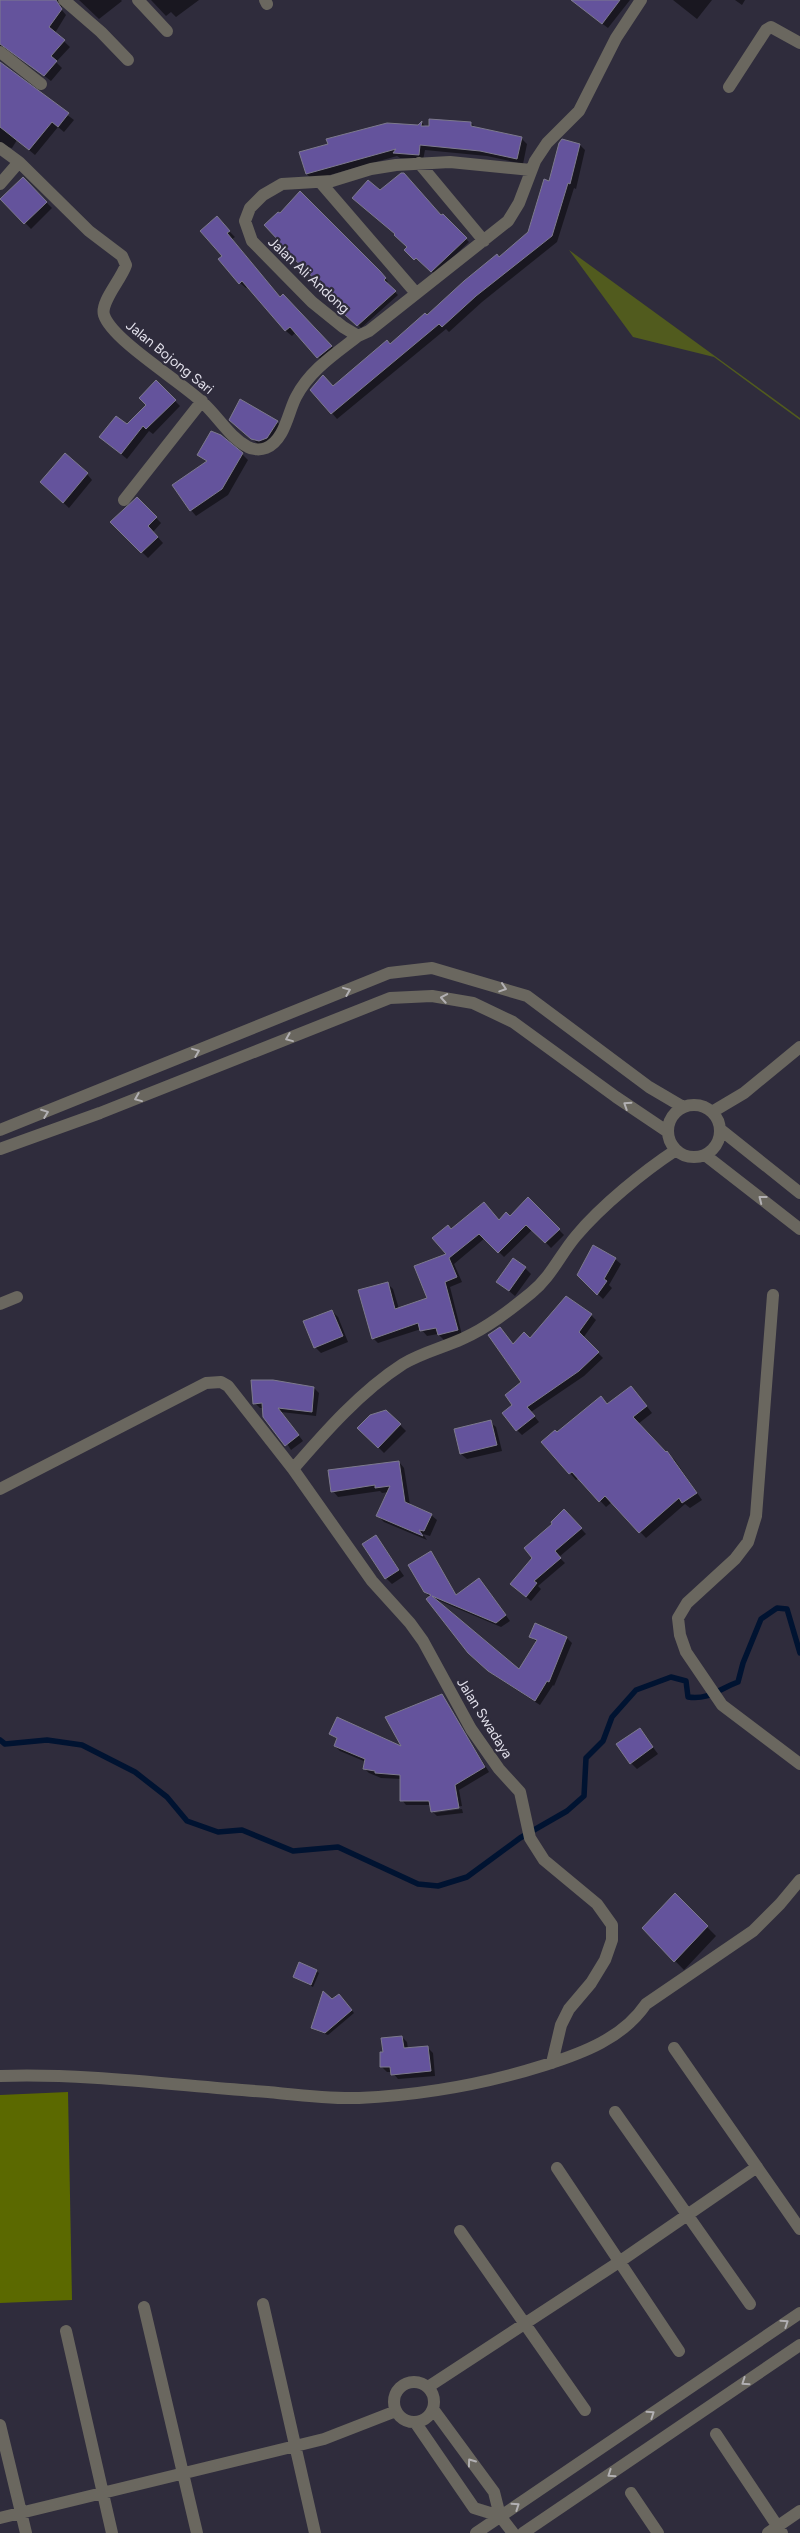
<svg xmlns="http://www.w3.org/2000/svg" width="800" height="2533" font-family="Figtree,sans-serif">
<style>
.green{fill:#515b1e}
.forest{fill:#5b6900}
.shadow{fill:#0007}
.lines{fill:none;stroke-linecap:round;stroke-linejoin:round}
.stream{stroke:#001331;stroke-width:5.5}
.building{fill:#64539c;stroke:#7d7a8d}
.minor{stroke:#6a675f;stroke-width:12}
.oneway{stroke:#b2b0b3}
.labels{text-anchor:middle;stroke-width:4.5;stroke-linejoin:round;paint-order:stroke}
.street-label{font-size:14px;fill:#e2e0eb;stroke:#2f2c3c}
</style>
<rect width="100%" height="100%" fill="#2f2c3c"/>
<!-- green -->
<path class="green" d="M 569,250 L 800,418 L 800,420 L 714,357 L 633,337 Z"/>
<!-- forest -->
<path class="forest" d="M 68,2092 L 72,2300 L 0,2303 L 0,2095 Z"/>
<!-- shadow -->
<path class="shadow" d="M 0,0 L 64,0 L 61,9 L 66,15 L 55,33 L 70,47 L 56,62 L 62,68 L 51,81 L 12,51 L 4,50 L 0,52 Z
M 79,0 L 121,0 L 122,1 L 99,19 Z
M 151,0 L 199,0 L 176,17 L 171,12 L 166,16 Z
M 588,0 L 630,0 L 608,28 L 588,13 Z
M 673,0 L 712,0 L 697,19 Z
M 735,0 L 745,0 L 742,5 Z
M 0,64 L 74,120 L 64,132 L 58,127 L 35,155 L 17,140 L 12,148 L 2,146 L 0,149 Z
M 422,123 L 427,128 L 471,123 L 476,128 L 521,138 L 527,144 L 523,164 L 487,156 L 425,150 L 423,160 L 400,158 L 397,156 L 312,180 L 307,174 L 418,127 Z
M 580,145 L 585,150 L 576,189 L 574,188 L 557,242 L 482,302 L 449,332 L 446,329 L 337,419 L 332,413 L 334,387 L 427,317 L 529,233 L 550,183 Z
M 23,179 L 52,208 L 31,229 L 2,199 Z
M 443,216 L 469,242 L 435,274 L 406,250 Z
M 222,224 L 235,237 L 232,239 L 281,298 L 283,296 L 337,352 L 324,363 L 296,332 L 292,336 L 286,331 L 248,286 L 246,288 L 240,283 L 224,256 Z
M 281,241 L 383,276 L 388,282 L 386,283 L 398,295 L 361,328 Z
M 156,382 L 180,406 L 153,434 L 149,431 L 127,459 L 107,442 L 147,405 Z
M 277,422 L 283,428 L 273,443 L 258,444 L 237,425 Z
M 242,454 L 248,460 L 228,495 L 196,516 L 191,510 L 208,462 L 199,455 Z
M 87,474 L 92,480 L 69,508 L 42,482 Z
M 137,498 L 161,523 L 153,532 L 163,543 L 148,558 L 112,522 Z
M 528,1199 L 564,1235 L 551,1248 L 533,1229 L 504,1257 L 485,1238 L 454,1264 L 462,1282 L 450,1287 L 462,1335 L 444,1340 L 438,1334 L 427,1336 L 421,1329 L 378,1343 L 373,1338 L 387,1283 L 393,1289 L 399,1309 L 428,1299 L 448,1254 L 451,1231 L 510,1217 Z
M 615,1259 L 621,1264 L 609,1285 L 612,1288 L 603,1299 L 578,1275 Z
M 525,1268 L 531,1274 L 515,1296 L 497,1281 Z
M 332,1311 L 338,1317 L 348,1342 L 321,1353 L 315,1347 Z
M 591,1315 L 596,1320 L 583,1338 L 603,1358 L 584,1376 L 531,1412 L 539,1422 L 522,1435 L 517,1430 L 514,1405 L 523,1383 L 513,1345 Z
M 314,1388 L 319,1393 L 316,1416 L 281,1412 L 303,1441 L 291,1450 L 264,1408 L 260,1408 L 255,1403 Z
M 637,1394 L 652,1413 L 638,1424 L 666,1454 L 674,1459 L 702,1500 L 690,1508 L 685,1504 L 646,1538 L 612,1502 L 606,1507 L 579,1478 L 576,1480 L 543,1442 L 608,1405 Z
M 386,1411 L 406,1431 L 384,1453 L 359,1428 Z
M 490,1422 L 496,1427 L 502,1451 L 467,1459 L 461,1454 Z
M 399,1462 L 404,1468 L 410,1505 L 431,1515 L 437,1520 L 430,1536 L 423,1534 L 427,1540 L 384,1522 L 378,1516 L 389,1492 L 382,1493 L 380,1491 L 338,1497 L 333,1491 Z
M 564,1511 L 586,1534 L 559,1557 L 565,1563 L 538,1586 L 541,1589 L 531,1601 L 517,1589 L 533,1558 Z
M 376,1536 L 404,1576 L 392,1584 L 386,1578 Z
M 431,1553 L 457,1596 L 484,1585 L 510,1621 L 501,1627 L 435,1599 L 519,1671 L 537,1642 L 530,1637 L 535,1625 L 567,1638 L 572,1643 L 554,1686 L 553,1685 L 540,1705 L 495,1676 L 474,1658 L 425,1591 Z
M 442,1695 L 489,1772 L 459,1790 L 462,1806 L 434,1810 L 434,1813 L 462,1809 L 463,1813 L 437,1816 L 432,1811 L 431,1805 L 406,1805 L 402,1800 L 402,1779 L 381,1778 L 369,1773 L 364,1768 L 366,1762 L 340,1751 L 335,1746 L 338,1740 L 331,1734 L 404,1749 Z
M 640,1730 L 658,1754 L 637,1769 L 631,1763 Z
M 675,1895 L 716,1936 L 684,1970 L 643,1928 Z
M 316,1971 L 319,1973 L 313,1987 L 294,1977 Z
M 341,1998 L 354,2013 L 328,2035 L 315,2030 L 312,2028 Z
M 402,2037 L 407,2042 L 408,2049 L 427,2047 L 433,2053 L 435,2076 L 398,2079 L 392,2072 L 387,2072 L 382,2067 L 384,2053 Z"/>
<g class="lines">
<!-- stream -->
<path class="stream" d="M 0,1740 L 5,1744 L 47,1740 L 82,1745 L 135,1772 L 167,1797 L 187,1821 L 218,1832 L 242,1830 L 293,1851 L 338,1847 L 418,1884 L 438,1886 L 467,1877 L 520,1838 L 567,1811 L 584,1796 L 586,1758 L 603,1741 L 612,1717 L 636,1690 L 671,1677 L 686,1681 L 688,1697 C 709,1700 719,1689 738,1682 L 743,1663 L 761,1619 L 777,1608 L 787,1609 L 800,1653"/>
</g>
<!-- building -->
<path class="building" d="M 0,0 L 56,0 L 62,9 L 49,27 L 65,40 L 51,56 L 57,61 L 44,76 L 0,44 Z
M 571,0 L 620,0 L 602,24 Z
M 0,62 L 69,113 L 58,127 L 52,122 L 29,150 L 0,127 Z
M 429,119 L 471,122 L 471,126 L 522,137 L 517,159 L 480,151 L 420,145 L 419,155 L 393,153 L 396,149 L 306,174 L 299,152 L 328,144 L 326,139 L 387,123 L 418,125 L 422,121 L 421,126 L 429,126 Z
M 562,139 L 580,144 L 570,184 L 568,183 L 552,236 L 476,296 L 442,327 L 439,324 L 331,414 L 310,390 L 322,376 L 323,375 L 333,386 L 387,340 L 390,344 L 425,313 L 427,315 L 464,281 L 497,254 L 499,257 L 528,232 L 544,179 L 549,181 L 559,143 Z
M 401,173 L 404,173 L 441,215 L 443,214 L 467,238 L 431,272 L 416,258 L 414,260 L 404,250 L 407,247 L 394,235 L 395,234 L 352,198 L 368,180 L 380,190 Z
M 23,177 L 47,202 L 24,224 L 0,199 Z
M 300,191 L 380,271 L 386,278 L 384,280 L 396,291 L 357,326 L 344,314 L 307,271 L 277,243 L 279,241 L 264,225 L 278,212 L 280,213 Z
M 217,216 L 230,231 L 227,233 L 280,297 L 283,294 L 332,346 L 317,358 L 290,327 L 285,331 L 242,281 L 239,284 L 218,259 L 222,256 L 200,231 Z
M 156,380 L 176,400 L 146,429 L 143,426 L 121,454 L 99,437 L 116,416 L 127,424 L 146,405 L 139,398 Z
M 240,399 L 278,421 L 267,438 L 259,441 L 251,439 L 229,420 Z
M 211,431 L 221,435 L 243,453 L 222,489 L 190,511 L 172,485 L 207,461 L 197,455 Z
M 65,453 L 88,473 L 63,503 L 40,482 Z
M 137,497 L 157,517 L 148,526 L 158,537 L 141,553 L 110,522 Z
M 528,1197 L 560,1229 L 545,1243 L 526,1225 L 498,1253 L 479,1234 L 449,1258 L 457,1277 L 445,1282 L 458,1330 L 438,1335 L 436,1328 L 420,1331 L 418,1323 L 372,1339 L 358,1290 L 388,1282 L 395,1309 L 427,1298 L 414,1266 L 446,1254 L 432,1238 L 448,1225 L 451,1229 L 484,1202 L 499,1220 L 506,1212 L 510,1216 Z
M 593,1245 L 616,1258 L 604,1279 L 607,1281 L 597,1295 L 577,1275 Z
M 513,1258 L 526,1267 L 509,1291 L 496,1282 Z
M 566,1296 L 592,1314 L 579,1332 L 599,1352 L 579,1371 L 527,1407 L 535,1416 L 516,1431 L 502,1413 L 512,1405 L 505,1395 L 521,1382 L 488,1335 L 500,1327 L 513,1344 L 524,1332 L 530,1338 Z
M 332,1310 L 343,1336 L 314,1348 L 303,1321 Z
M 251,1380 L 273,1380 L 314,1387 L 312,1412 L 278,1408 L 299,1435 L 285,1446 L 263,1417 L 262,1403 L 253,1404 Z
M 631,1386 L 647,1406 L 633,1417 L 666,1452 L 667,1451 L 697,1493 L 682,1503 L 679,1498 L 639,1533 L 605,1496 L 599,1502 L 572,1472 L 569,1474 L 541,1442 L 555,1430 L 557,1432 L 601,1396 L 607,1404 Z
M 386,1410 L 401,1424 L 378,1448 L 357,1428 L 370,1415 Z
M 491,1420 L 497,1445 L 460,1454 L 454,1429 Z
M 399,1461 L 405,1502 L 432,1514 L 424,1531 L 419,1530 L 423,1536 L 376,1516 L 390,1486 L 375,1488 L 375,1485 L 331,1492 L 328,1470 Z
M 564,1509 L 582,1528 L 555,1551 L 561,1558 L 534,1581 L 537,1583 L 526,1597 L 510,1584 L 532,1558 L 524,1548 L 552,1524 L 551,1522 Z
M 376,1535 L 399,1570 L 385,1579 L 362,1544 Z
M 431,1551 L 456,1595 L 479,1578 L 506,1615 L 496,1623 L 432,1596 L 519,1669 L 537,1640 L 529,1637 L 535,1623 L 567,1637 L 549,1682 L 547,1681 L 535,1701 L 488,1671 L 468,1653 L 426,1599 L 431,1595 L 424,1592 L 408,1565 Z
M 442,1694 L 485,1767 L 455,1785 L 459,1808 L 431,1812 L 429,1801 L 400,1801 L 400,1775 L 375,1773 L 375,1771 L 363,1769 L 365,1759 L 334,1746 L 337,1738 L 329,1734 L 337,1717 L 401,1746 L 385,1717 Z
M 640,1728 L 653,1747 L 630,1764 L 616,1744 Z
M 675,1893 L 708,1926 L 674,1962 L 642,1928 Z
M 299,1962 L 317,1970 L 311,1985 L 293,1977 Z
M 323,1991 L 332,1999 L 339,1994 L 352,2010 L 325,2033 L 311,2028 Z
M 402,2036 L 404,2048 L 428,2046 L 431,2071 L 391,2075 L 390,2067 L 380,2067 L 380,2052 L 383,2052 L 381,2038 Z"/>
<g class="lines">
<!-- minor -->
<path class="minor" d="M 64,0 L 101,32 L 128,60
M 138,0 L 167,31
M 265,0 L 267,4
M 0,52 L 41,84
M 729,87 L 766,30 L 771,27 L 800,43
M 0,148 L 19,162
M 419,163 L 484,241
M 531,170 L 450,162 L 396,165 L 371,169 L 332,181 L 282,184 L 263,195 L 250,208 L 245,221 L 252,241 L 312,302 L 343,327 L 358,336 L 369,331 L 508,221 L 519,203 L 535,161 L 547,143 L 579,111 L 616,38 L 641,0
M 321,183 L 415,292
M 0,184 L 19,162 L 89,231 L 122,256 L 126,265 C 121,280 100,302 104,315 C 112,340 180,381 202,402 C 218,416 229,437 248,447 C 253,450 261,450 266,448 C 285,440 288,412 296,397 C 310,370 335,354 358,336
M 124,500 L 202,401
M668 1131a26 26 0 1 1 52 0a26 26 0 1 1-52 0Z
M 712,1112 L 744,1093 L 800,1047
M 0,1130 L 389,973 L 432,968 L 527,996 L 649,1087 L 683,1107
M 721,1130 L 800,1193
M 0,1149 L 100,1113 L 390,998 L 432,996 L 473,1003 L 513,1022 L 616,1097 L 668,1132
M 705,1155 L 800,1229
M 773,1295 L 756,1516 L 748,1542 L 735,1559 L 687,1603 L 678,1618 L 680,1635 L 686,1652 L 722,1705 L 800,1764
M 0,1304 L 17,1297
M 293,1469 C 325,1432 361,1391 403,1364 C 421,1353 442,1348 462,1339 C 487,1328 510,1310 531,1293 C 551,1277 560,1255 576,1236 C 601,1206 644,1171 676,1150
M 0,1489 L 206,1383 L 221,1382 L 228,1386 L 293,1469 L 372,1581 L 410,1623 L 423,1641 L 471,1729 L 499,1769 L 520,1792 L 530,1838 L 544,1860 L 597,1904 L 612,1925 L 612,1940 L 605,1960 L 591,1983 L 569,2009 L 561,2025 L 552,2063
M 674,2048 L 800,2229
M 0,2076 C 90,2073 179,2086 268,2092 C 298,2095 329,2099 359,2098 C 422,2095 485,2084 545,2065 C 583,2053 623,2038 646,2004 L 753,1931 L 780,1904 L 800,1880
M 615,2112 L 750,2304
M 557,2168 L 679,2351
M 460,2231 L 585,2410
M 263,2304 L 315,2533
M 144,2307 L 197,2533
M 66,2331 L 112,2533
M394 2402a20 20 0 1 1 40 0a20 20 0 1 1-40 0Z
M 428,2387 L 619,2262 L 757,2167
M 433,2409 L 494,2492 L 500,2516 L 513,2533
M 415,2422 L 474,2508 L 500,2516
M 0,2425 L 26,2533
M 716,2434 L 782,2533
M 631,2493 L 658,2533
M 0,2518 L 324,2439 L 396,2411
M 476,2533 L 800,2313
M 523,2533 L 800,2345
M 768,2533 L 800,2511"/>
</g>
<!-- one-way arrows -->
<defs><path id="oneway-chevron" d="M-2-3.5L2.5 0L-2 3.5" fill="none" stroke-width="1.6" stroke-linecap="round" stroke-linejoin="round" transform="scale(1.25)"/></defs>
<g class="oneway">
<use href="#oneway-chevron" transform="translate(503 988) rotate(18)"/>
<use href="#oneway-chevron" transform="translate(347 991) rotate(-22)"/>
<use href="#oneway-chevron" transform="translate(444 998) rotate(-170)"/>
<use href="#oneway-chevron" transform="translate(289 1038) rotate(158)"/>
<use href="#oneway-chevron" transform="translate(196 1052) rotate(-22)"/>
<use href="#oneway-chevron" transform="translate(138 1098) rotate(158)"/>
<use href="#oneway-chevron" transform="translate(627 1105) rotate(-147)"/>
<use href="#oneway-chevron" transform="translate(45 1113) rotate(-21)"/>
<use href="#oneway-chevron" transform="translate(762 1199) rotate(-142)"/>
<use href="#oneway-chevron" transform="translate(785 2323) rotate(-34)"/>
<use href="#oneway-chevron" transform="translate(745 2382) rotate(146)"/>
<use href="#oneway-chevron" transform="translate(651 2414) rotate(-34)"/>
<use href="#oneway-chevron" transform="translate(471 2462) rotate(-126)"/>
<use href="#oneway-chevron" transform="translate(611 2474) rotate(146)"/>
<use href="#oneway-chevron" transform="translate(516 2506) rotate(-34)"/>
</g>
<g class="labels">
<!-- street labels -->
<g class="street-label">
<text transform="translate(309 275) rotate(43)" y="5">Jalan Ali Andong</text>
<text transform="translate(170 357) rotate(39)" y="5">Jalan Bojong Sari</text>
<text transform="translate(485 1718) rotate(58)" y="5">Jalan Swadaya</text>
</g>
</g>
</svg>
